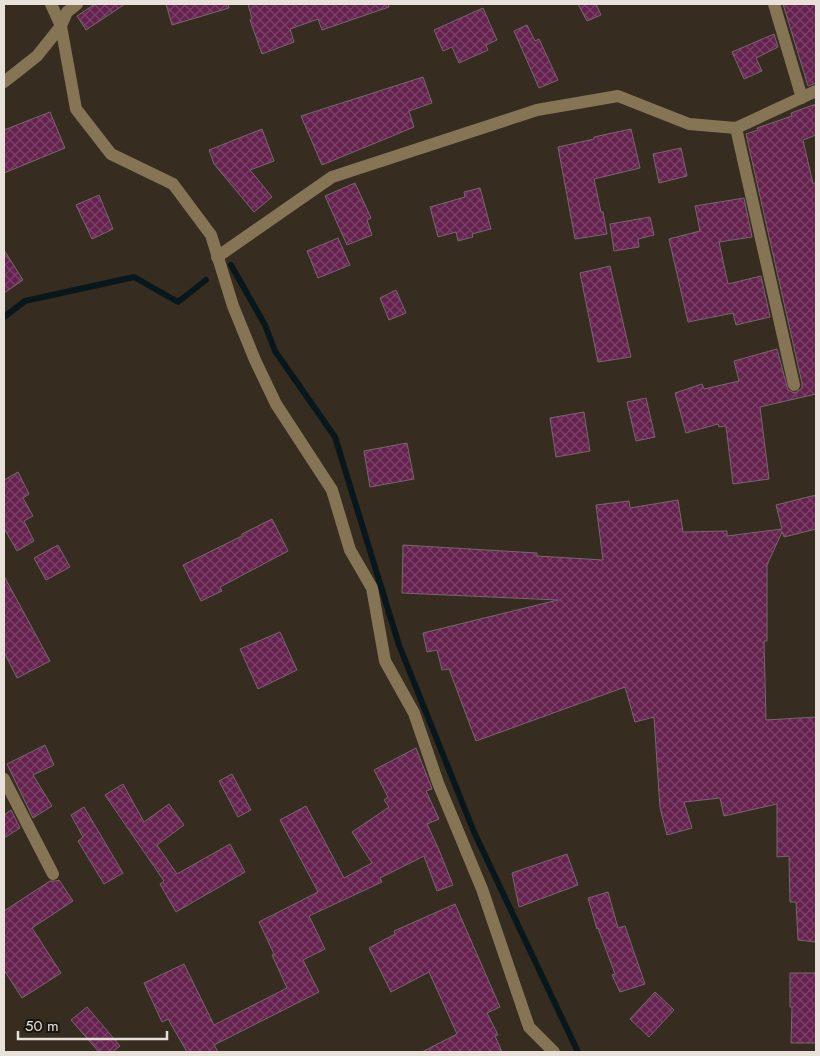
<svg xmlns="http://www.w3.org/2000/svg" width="820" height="1056" font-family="Jost,sans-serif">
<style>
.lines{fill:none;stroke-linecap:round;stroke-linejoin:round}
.stream{stroke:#08171b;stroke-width:6}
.building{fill:url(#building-cross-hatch);stroke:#77666f}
.minor{stroke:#867555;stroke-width:12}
</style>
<defs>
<pattern id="building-cross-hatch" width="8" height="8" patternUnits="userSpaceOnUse" patternTransform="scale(1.25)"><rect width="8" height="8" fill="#65224e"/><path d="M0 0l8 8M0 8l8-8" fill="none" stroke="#7b4267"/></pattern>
</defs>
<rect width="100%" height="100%" fill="#362d20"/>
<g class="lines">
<!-- stream -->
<path class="stream" d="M 231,265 L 265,325 L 275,351 L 335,437 L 399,645 L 474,832 L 578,1052
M 4,317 L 25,301 L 134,277 L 178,302 L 206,280"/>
</g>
<!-- building -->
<path class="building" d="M 95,4 L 125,4 L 86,30 L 77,16 Z
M 166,4 L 228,4 L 229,8 L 172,25 Z
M 248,4 L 388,4 L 389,7 L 322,30 L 318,19 L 290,29 L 294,42 L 262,54 L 250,20 L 252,19 Z
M 578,4 L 596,4 L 601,15 L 587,21 Z
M 783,4 L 816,4 L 816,83 L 808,86 Z
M 483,8 L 497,40 L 486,45 L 488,50 L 459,63 L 452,47 L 443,51 L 434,30 Z
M 527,25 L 535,41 L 539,39 L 558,80 L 539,88 L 514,31 Z
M 774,34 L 778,47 L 756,58 L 762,71 L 744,79 L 732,52 Z
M 423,77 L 432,103 L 409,111 L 414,127 L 322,165 L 301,116 Z
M 816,104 L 816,135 L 803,140 L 813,184 L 816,182 L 816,394 L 760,407 L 769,479 L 733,484 L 726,426 L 719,427 L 718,424 L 686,433 L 675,393 L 702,384 L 704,389 L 739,381 L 734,361 L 777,349 L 788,390 L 795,393 L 802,388 L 802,383 L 746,134 L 758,130 L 757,128 L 792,116 L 791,113 Z
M 50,112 L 65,148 L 4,173 L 4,130 Z
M 262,129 L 274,161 L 250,170 L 272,197 L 254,212 L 214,164 L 209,150 Z
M 631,129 L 640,168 L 594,179 L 601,212 L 603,212 L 607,234 L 575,239 L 558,147 L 594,139 L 594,137 Z
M 681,148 L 687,176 L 659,183 L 653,154 Z
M 355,183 L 371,218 L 367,220 L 372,235 L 347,245 L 325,196 Z
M 480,188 L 491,229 L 472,234 L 473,237 L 458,241 L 456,232 L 438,237 L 430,207 L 465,197 L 464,192 Z
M 99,195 L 113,229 L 92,239 L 76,205 Z
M 744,198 L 752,237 L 719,242 L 728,284 L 761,276 L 770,317 L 736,325 L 733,313 L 688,322 L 669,239 L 700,231 L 695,206 Z
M 650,217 L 654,235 L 638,239 L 639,247 L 614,251 L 610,224 Z
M 338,238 L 350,265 L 318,278 L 307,251 Z
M 4,250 L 23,280 L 4,293 Z
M 610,266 L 631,357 L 598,362 L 580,273 Z
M 396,290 L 406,313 L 389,320 L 380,298 Z
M 646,398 L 655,437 L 636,441 L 627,402 Z
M 584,412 L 590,451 L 556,457 L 550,418 Z
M 407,443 L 414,479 L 370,487 L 364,451 Z
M 18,472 L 29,494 L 23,498 L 33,516 L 24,521 L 34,541 L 17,551 L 4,528 L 4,480 Z
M 816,495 L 816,529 L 784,537 L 782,532 L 767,565 L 767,641 L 764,641 L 766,720 L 816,717 L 816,942 L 798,940 L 796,902 L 790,902 L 789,856 L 777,857 L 777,804 L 724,816 L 720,798 L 684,802 L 692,828 L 667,835 L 660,808 L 654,717 L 635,722 L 625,687 L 476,741 L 449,669 L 442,670 L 437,650 L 427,652 L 423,633 L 558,600 L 402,593 L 403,545 L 537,553 L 537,556 L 603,560 L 596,505 L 629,501 L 630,508 L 678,500 L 683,532 L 727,531 L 727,536 L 782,529 L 776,505 Z
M 272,519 L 288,551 L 220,587 L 222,591 L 201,601 L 183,565 L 242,536 L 242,534 Z
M 58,545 L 70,567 L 46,580 L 34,558 Z
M 4,576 L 50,661 L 17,678 L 4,652 Z
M 280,632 L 297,670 L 258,689 L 240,649 Z
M 45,745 L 54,765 L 33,775 L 52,806 L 33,818 L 7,764 Z
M 416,748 L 432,789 L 426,791 L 439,819 L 427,824 L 439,850 L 453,885 L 437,891 L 424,856 L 380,878 L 382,882 L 309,916 L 325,949 L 303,960 L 319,992 L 214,1045 L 218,1052 L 187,1052 L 168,1019 L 162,1022 L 144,983 L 184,964 L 214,1025 L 287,988 L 272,955 L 274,954 L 259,922 L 318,892 L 280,820 L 306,806 L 344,878 L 372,863 L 352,832 L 389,807 L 384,800 L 388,797 L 374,770 Z
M 232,774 L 251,810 L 238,817 L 219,781 Z
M 123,784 L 144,822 L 169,804 L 184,825 L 157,845 L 177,874 L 230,844 L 245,872 L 176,912 L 160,884 L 164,881 L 105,795 Z
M 84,807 L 123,873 L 104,884 L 78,841 L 83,837 L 71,815 Z
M 11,810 L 20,828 L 4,838 L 4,815 Z
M 567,854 L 578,885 L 519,907 L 512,873 Z
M 59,880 L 73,901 L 32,928 L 61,973 L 22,998 L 4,970 L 4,911 L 50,881 L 56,881 Z
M 608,892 L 618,928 L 625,926 L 645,984 L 620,992 L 612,975 L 615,974 L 598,928 L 597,929 L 588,898 Z
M 455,904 L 500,1007 L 487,1013 L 498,1035 L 495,1036 L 502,1052 L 422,1052 L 457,1034 L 429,972 L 391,992 L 369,948 L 395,934 L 394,931 Z
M 790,973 L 816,973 L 816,1043 L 791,1043 L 792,1007 L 790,1007 Z
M 655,992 L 674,1010 L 649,1037 L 630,1019 Z
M 87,1007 L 120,1046 L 112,1052 L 99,1052 L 71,1020 Z"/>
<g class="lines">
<!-- minor -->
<path class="minor" d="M 51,4 L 61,26 L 76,109 L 111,154 L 173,184 L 211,235 L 233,306 L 255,360 L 276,404 L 332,490 L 350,550 L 372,588 L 385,661 L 414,713 L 438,783 L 482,889 L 529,1027 L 554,1052
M 774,4 L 802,98
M 4,82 L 37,56 L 61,26 L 67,12 L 77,4
M 736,128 L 794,385
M 217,257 L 332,177 L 537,110 L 618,96 L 689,124 L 736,128 L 816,91
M 4,779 L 53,874"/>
</g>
<!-- border -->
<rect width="820" height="1056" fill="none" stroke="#e7e1d9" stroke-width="10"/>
<!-- scale -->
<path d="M18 1031v8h149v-8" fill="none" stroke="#e7e1d9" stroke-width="2.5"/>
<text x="25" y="1031" font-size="15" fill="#e7e1d9" stroke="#1a1610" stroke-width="4" paint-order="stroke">50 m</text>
</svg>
